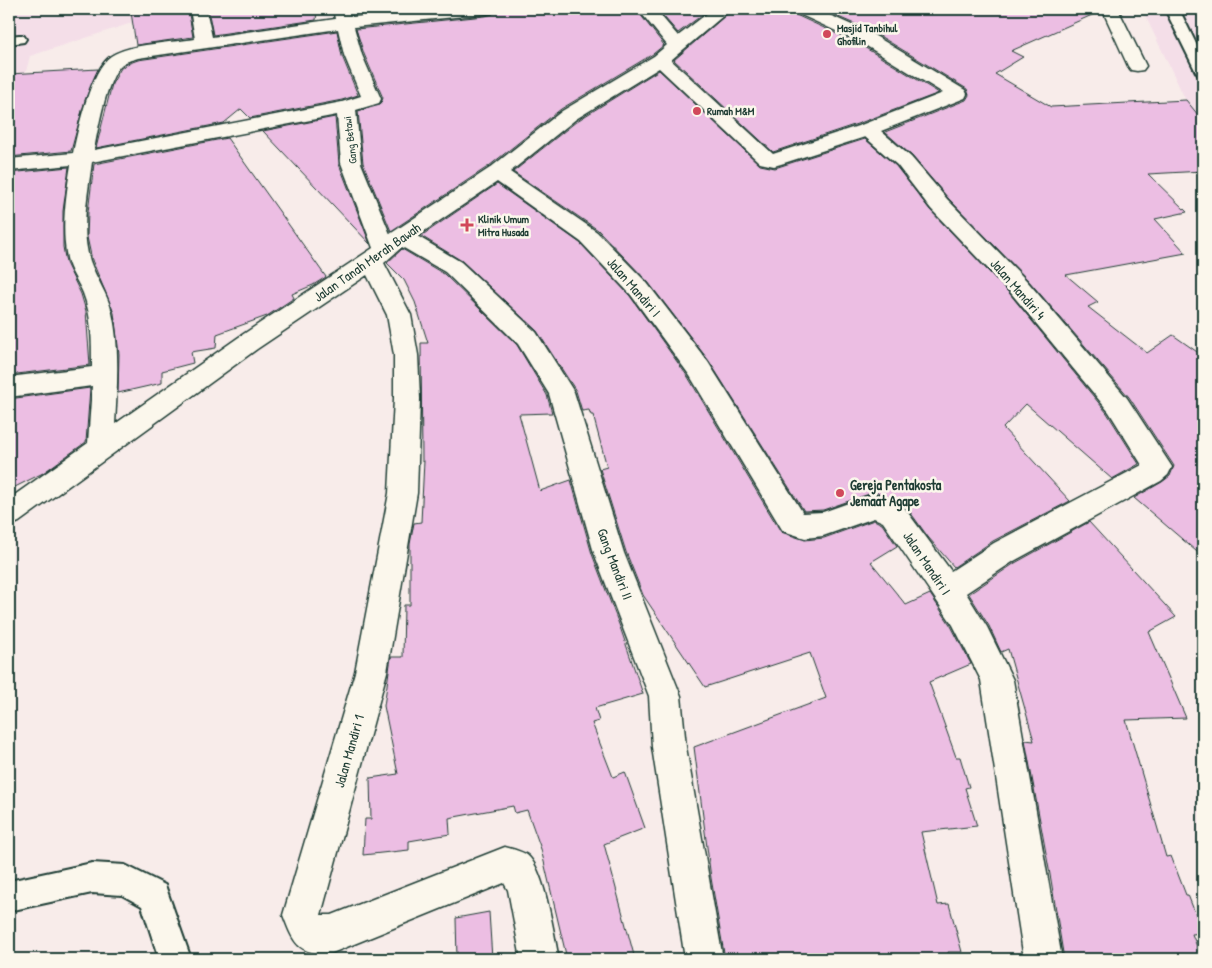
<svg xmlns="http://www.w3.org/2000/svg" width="1212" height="968" font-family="'Patrick Hand',sans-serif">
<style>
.built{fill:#f4dee8}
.building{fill:#ecbee3;stroke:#1f3d34}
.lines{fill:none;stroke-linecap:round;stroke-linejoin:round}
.service-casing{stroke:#1f3d34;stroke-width:4}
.minor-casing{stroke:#1f3d34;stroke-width:3}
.service{fill:#fbf7ec;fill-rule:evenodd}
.minor{fill:#fbf7ec;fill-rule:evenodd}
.poi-dot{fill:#d1495b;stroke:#fbf7ec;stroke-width:2}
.labels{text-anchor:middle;stroke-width:5;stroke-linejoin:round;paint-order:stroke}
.far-poi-label{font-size:11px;font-weight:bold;fill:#1f3d34;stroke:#fbf7ec;text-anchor:start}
.far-street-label{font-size:11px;fill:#1f3d34;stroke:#fbf7ec}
.street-label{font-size:14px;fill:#1f3d34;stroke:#fbf7ec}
.poi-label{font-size:14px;font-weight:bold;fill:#1f3d34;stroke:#fbf7ec;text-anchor:start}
</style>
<rect width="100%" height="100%" fill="#f8ecea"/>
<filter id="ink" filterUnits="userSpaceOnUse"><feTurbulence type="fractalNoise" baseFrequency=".02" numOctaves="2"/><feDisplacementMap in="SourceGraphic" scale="10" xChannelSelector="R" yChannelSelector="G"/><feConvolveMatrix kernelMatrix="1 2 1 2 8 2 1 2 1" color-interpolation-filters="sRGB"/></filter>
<g filter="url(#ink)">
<!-- built -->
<path class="built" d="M 9,9 L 134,9 L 135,22 L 30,56 L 9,139 Z
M 1142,9 L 1203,9 L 1203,136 Z"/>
<!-- building -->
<path class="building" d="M 146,9 L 188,9 L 193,37 L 136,45 L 131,12 Z
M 208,9 L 309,9 L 309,13 L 317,12 L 316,20 L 213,35 Z
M 495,9 L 636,9 L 664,45 L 653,54 L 561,109 L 489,166 L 391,231 L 363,163 L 358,111 L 380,105 L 383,98 L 364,54 L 356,29 L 485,16 L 493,14 Z
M 657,9 L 710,9 L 678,33 Z
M 733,9 L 793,9 L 796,15 L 859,44 L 939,93 L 860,123 L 773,152 L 674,60 Z
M 820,9 L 1100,9 L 1101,11 L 1011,51 L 1023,57 L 995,74 L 1051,107 L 1186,100 L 1203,121 L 1203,171 L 1148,174 L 1187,212 L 1155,219 L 1186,253 L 1066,275 L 1098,302 L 1088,307 L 1147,353 L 1173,335 L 1203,356 L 1203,557 L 1134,498 L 1162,482 L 1170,476 L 1174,466 L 1129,397 L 1028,280 L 948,198 L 912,156 L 885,132 L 966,100 L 969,95 L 967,89 L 873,32 Z
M 337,31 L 342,56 L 358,95 L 342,100 L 250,118 L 241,109 L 224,123 L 96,148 L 112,84 L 121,68 L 127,64 L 138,60 Z
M 98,69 L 85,100 L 71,151 L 9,157 L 9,74 Z
M 659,70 L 760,165 L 775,168 L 865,139 L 896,166 L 930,210 L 1010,294 L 1107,413 L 1139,464 L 1112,479 L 1026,404 L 1003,428 L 1070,501 L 993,541 L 954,567 L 928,537 L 905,505 L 875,492 L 823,510 L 804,511 L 709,361 L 648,282 L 598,230 L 513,172 L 577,121 Z
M 335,117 L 339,164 L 370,244 L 263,131 Z
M 227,138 L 326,277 L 313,285 L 292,294 L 294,298 L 267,316 L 217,334 L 216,348 L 191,352 L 193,363 L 162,371 L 162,383 L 118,393 L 119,354 L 114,313 L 92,260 L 87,237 L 88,212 L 94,164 Z
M 69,167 L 63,211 L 63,247 L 66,263 L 81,294 L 86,311 L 90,365 L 9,375 L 9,173 Z
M 497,184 L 580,243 L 630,296 L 688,377 L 781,532 L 805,540 L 824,538 L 874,520 L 882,524 L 897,546 L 871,562 L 906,605 L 930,594 L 951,626 L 971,664 L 929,682 L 956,757 L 960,757 L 969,787 L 965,788 L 977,826 L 921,832 L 938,905 L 949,904 L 962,952 L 948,952 L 949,959 L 725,959 L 711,878 L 694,747 L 826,698 L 810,653 L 705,687 L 643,595 L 626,552 L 600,469 L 607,467 L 593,415 L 591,415 L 589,410 L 582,411 L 576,391 L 537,331 L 462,261 L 421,236 Z
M 402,249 L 444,274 L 517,345 L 547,395 L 552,413 L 519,414 L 540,491 L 571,480 L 592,554 L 620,627 L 643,694 L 595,708 L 599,721 L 592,723 L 613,777 L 625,772 L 645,828 L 604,844 L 635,959 L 567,959 L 541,849 L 527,810 L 515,813 L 513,806 L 449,818 L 450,834 L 409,841 L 409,850 L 363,855 L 365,819 L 371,819 L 370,778 L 398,774 L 384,706 L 391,657 L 403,657 L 404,605 L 410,605 L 410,544 L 414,523 L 421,522 L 424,461 L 422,462 L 421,343 L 428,343 L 415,302 L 404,280 L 387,263 Z
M 90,388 L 86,442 L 43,473 L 9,490 L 9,399 Z
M 1089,522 L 1176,617 L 1149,632 L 1186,718 L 1126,720 L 1166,857 L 1171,856 L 1186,895 L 1188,895 L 1203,933 L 1192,934 L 1202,959 L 1064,959 L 1051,880 L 1025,740 L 1034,741 L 1008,649 L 1001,652 L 989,626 L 969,594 L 1015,563 Z
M 489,912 L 492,959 L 457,959 L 456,918 Z"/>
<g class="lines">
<defs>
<path id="service" d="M 1165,9 L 1179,9 L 1203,58 L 1203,76 L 1198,75 L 1196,72 Z
M 19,35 L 24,36 L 26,39 L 24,42 L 9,44 L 9,36 Z
M 92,863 L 125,865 L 165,885 L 190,956 L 188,959 L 158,959 L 158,956 L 142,906 L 122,895 L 92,893 L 9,911 L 9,881 Z"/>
<path id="minor" d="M 190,9 L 206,9 L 212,37 L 335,19 L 333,9 L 349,9 L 352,17 L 436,9 L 493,9 L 491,13 L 485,14 L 354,27 L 362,55 L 381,99 L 379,103 L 356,110 L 361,163 L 390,234 L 490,168 L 562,111 L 654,56 L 667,45 L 638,9 L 655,9 L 678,36 L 713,9 L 731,9 L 671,60 L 773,154 L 861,125 L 943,93 L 860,42 L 797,13 L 795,9 L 816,9 L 872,34 L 965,90 L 967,94 L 965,98 L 881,131 L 911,157 L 947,199 L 1027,281 L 1127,398 L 1172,467 L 1168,475 L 1161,481 L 1014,561 L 966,593 L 987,627 L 1013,680 L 1062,959 L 1024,959 L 981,680 L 953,625 L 883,522 L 874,518 L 823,536 L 805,538 L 783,531 L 690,376 L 631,295 L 581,242 L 497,182 L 417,236 L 461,262 L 536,332 L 574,392 L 624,553 L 681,696 L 686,747 L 723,959 L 685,959 L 652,747 L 649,696 L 594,553 L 549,394 L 518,344 L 445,272 L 402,247 L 384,263 L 411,315 L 418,355 L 420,399 L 417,493 L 387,672 L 321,915 L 332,915 L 505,847 C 512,849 521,851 527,855 C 545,869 554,936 559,959 L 521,959 L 508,890 L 504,883 L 332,953 C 298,955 294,944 283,915 L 355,672 L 389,493 L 394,399 L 394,355 L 387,315 L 367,275 L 257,349 L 19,522 L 9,526 L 9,499 L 88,443 L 92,386 L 9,397 L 9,377 L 92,367 L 92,365 C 92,341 92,316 83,293 C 78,281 69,270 67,258 C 61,227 66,195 71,165 L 9,171 L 9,159 L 73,153 C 78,129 91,69 111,56 C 131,43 171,43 195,39 ZM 338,29 L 344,55 L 361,96 L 342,102 L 94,150 C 98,129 106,82 120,66 C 125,61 132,60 138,58 ZM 659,68 L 760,163 L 774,166 L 781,164 L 865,137 L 897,165 L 931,209 L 1011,293 L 1109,412 L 1142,465 L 994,543 L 951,571 L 903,506 L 874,494 L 823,512 L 803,513 L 708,362 L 647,283 L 597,232 L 510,172 L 576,119 ZM 337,115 L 341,163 L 373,248 L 239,337 L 115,424 C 117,387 120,349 112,313 C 108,294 96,279 90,261 C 80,230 88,193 92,162 Z
M 1102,9 L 1118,9 L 1146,66 L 1143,70 L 1137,71 L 1131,70 L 1128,66 Z"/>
</defs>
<!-- service casing -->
<use href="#service" class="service-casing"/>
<!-- minor casing -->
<use href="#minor" class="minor-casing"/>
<!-- service -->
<use href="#service" class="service"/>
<!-- minor -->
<use href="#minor" class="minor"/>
</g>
</g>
<!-- markers -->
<g class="poi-dot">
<circle cx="827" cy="34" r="5"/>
<circle cx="697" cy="111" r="5"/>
<path d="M464.5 217.5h5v5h5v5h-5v5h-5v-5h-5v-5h5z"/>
<circle cx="840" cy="493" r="5"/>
</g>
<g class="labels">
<!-- far-poi labels -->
<g class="far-poi-label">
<text x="837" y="32">Masjid Tanbihul<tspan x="837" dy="13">Ghofilin</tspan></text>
<text x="707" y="115">Rumah M&amp;M</text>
<text x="478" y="223">Klinik Umum<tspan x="478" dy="13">Mitra Husada</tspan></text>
</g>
<!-- far-street labels -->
<g class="far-street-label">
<text transform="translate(350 140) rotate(-97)" y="4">Gang Betawi</text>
</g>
<!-- street labels -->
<g class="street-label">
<text transform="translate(367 262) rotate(-35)" y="5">Jalan Tanah Merah Bawah</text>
<text transform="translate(634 287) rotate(49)" y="5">Jalan Mandiri I</text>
<text transform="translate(1018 289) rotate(49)" y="5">Jalan Mandiri 4</text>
<text transform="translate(927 563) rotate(56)" y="5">Jalan Mandiri I</text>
<text transform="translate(615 564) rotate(69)" y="5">Gang Mandiri II</text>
<text transform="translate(349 751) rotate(-74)" y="5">Jalan Mandiri 1</text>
</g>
<!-- poi labels -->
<g class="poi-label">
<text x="850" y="490">Gereja Pentakosta<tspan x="850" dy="16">Jemaat Agape</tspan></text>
</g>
</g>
<!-- margin -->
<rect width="1212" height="968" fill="none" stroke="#fbf7ec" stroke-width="30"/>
<rect x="15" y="15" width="1182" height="938" fill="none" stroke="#1f3d34" stroke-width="2" filter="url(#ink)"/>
</svg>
